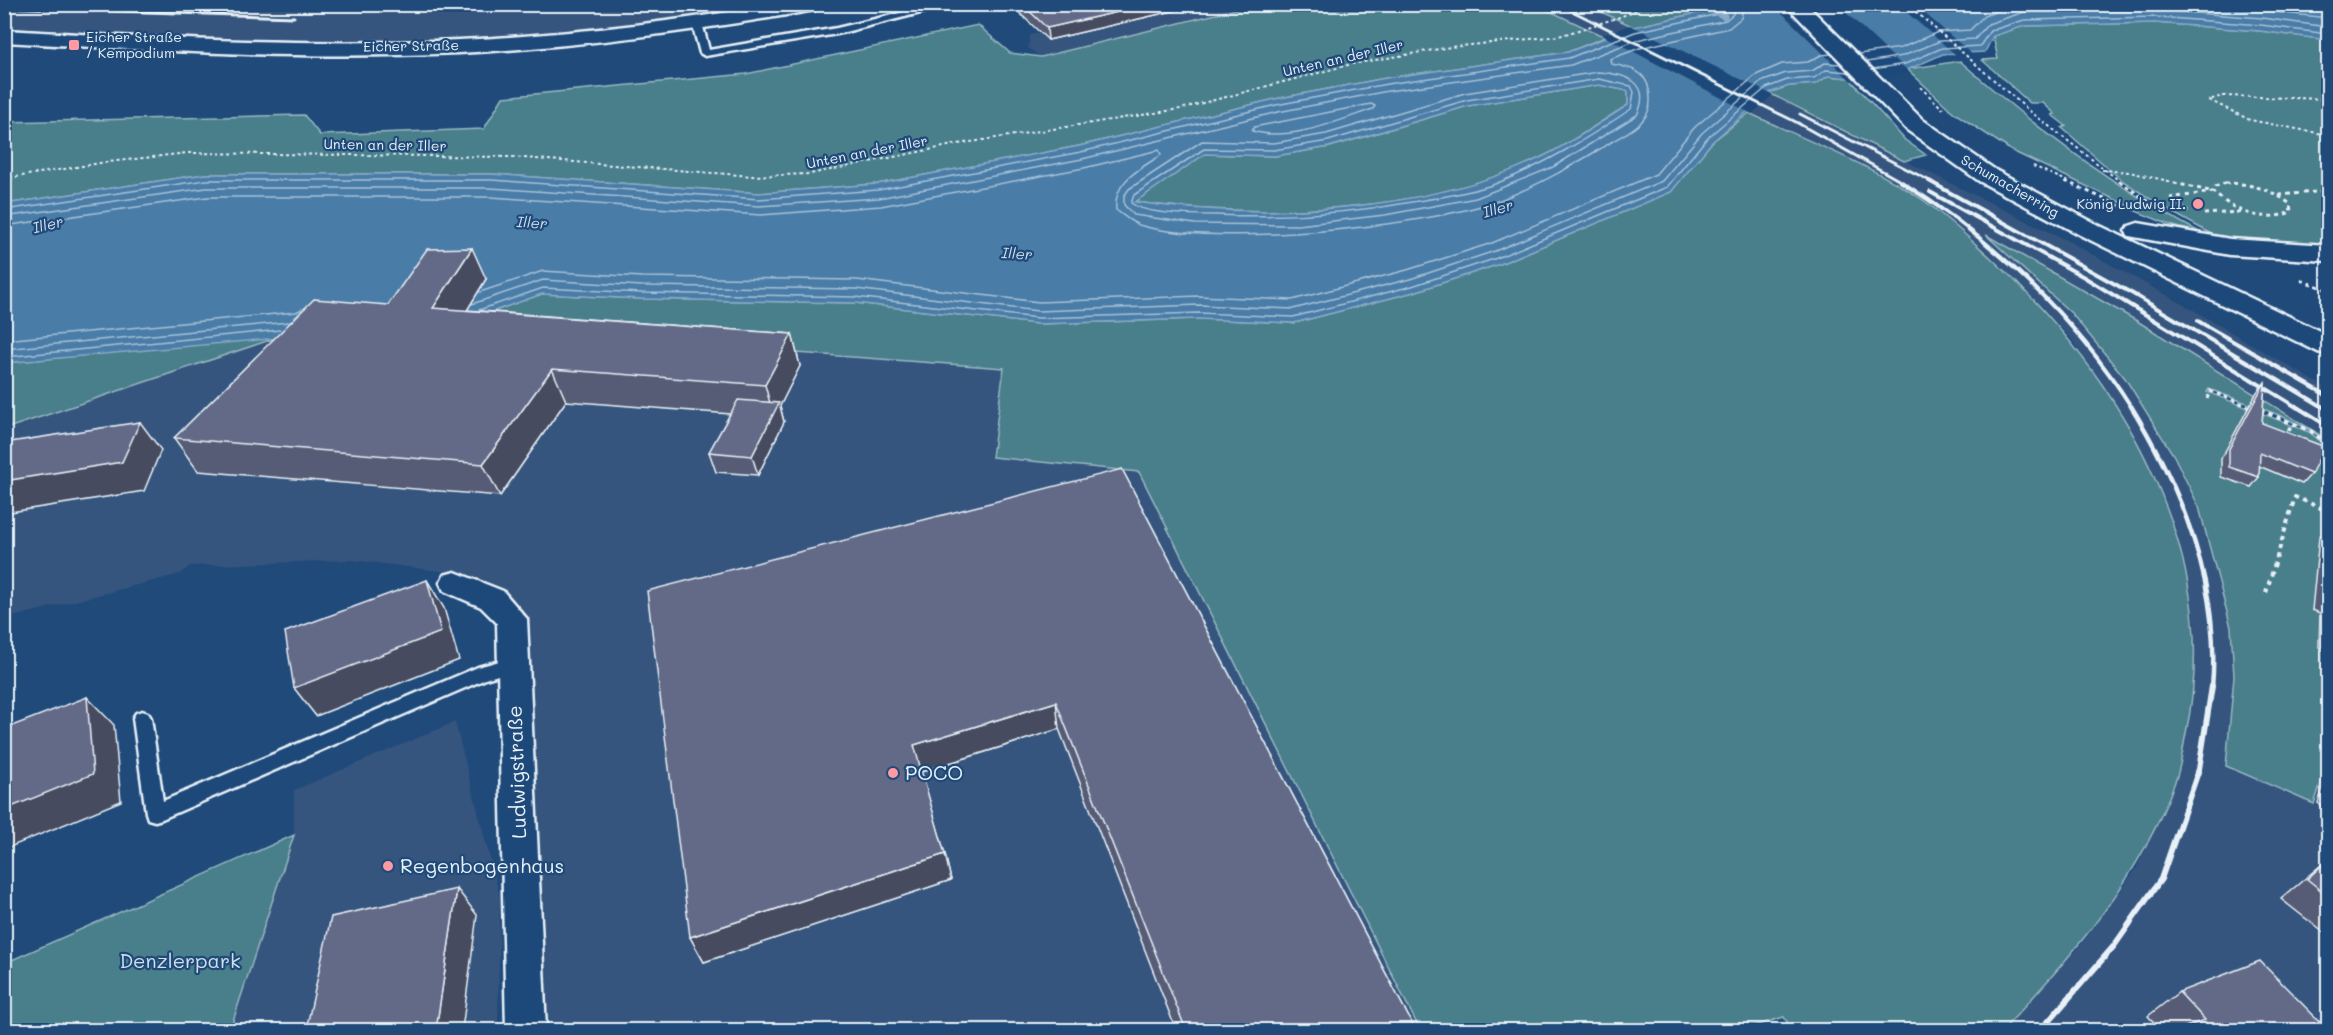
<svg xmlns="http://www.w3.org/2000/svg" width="2333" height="1035" font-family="Mali,sans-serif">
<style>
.built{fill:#34547e}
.green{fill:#497e8b;stroke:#98b8c2;stroke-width:1.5}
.water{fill:#497ca7;stroke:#89abc7;stroke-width:1.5;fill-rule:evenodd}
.pier{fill:#1f4a7a}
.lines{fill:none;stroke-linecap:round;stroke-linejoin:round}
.shore{stroke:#a8c2d8;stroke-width:1.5}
.stream{stroke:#89abc7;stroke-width:7}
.service-casing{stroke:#e8f1f8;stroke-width:5}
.minor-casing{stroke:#e8f1f8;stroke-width:5}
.tertiary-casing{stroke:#e8f1f8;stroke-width:5}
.primary-casing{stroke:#e8f1f8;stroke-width:5}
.path-far2{stroke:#e8f1f8;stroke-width:2;stroke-dasharray:3 3;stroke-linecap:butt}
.path-far1{stroke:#e8f1f8;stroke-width:3;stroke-dasharray:4 4;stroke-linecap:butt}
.path{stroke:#e8f1f8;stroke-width:4;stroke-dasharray:4.5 4.5;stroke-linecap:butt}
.service{fill:#1f4a7a;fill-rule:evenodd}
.minor{fill:#1f4a7a;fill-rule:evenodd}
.tertiary{fill:#1f4a7a;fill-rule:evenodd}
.primary{fill:#1f4a7a;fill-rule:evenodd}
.rail-far3{stroke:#e8f1f8;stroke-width:3}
.rail-far2{stroke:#e8f1f8;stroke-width:4}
.rail-far1{stroke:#e8f1f8;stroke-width:4.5}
.rail{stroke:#e8f1f8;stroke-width:6}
.wall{fill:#565c75;stroke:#e8f1f8;stroke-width:1.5}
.shaded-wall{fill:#464b5f;stroke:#e8f1f8;stroke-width:1.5}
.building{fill:#646b88;stroke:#e8f1f8;stroke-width:1.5}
.poi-dot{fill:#ff9aa2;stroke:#1f4a7a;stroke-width:2}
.labels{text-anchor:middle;stroke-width:4.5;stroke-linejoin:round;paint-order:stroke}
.far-poi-label{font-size:14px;fill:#e8f1f8;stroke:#1f4a7a;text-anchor:start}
.far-street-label{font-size:14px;fill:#e8f1f8;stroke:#1f4a7a}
.far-water-label{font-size:15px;font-style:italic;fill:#d0dfec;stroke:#1f4a7a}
.near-street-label{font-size:20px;fill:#e8f1f8;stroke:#1f4a7a}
.near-poi-label{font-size:20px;fill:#e8f1f8;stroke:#1f4a7a;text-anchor:start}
.near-park-label{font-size:20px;fill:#d0e0e8;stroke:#1f4a7a}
</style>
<rect width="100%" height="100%" fill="#1f4a7a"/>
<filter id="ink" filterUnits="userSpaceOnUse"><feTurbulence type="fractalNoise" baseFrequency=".0167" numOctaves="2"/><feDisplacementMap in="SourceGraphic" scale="12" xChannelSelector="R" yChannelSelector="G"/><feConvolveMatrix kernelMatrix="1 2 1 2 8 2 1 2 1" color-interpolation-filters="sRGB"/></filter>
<g filter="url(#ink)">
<!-- built -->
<path class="built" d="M 4,5 L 780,5 L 609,27 L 516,36 L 402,40 L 170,37 L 5,27 Z
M 1164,5 L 1257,5 L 1041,57 L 1028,48 L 1030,35 Z
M 1537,5 L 1586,5 L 1634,27 L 2066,240 L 2190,308 L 2328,389 L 2328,440 L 2137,321 L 1989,237 L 2043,284 L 2095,341 L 2125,378 L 2174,456 L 2199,507 L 2218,570 L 2231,627 L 2234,676 L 2232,714 L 2314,804 L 2328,763 L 2328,1030 L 2003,1030 L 2080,946 L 2136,869 L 2177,778 L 2195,663 L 2194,617 L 2184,563 L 2165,499 L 2121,413 L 2072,340 L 2022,286 L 1922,200 L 1873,172 L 1749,113 L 1605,37 Z
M 462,329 L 1004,368 L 992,457 L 1139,472 L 1420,1030 L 540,1030 L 526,617 L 505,592 L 464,574 L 352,560 L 190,566 L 180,574 L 5,619 L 5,429 L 282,336 Z
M 455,722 L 500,897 L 498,1030 L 230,1030 L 294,835 L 294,790 Z"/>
<!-- green -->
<path class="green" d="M 1257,4 L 1537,5 L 1605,37 L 1568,52 L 1386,78 L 1275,99 L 1079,146 L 877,184 L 759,193 L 491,174 L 205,174 L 5,204 L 5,122 L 304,115 L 320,135 L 484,129 L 503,97 L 746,74 L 978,25 L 1010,53 L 1041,57 Z
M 1586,5 L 1734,5 L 1634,27 Z
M 2155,23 L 2260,31 L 2328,40 L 2328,245 L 2222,240 L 2161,206 L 2123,181 L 2062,128 L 2066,126 L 2052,115 L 2055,114 L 2043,103 L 2030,103 L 1982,60 L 1998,59 L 1993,36 L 2024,26 Z
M 1960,61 C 2035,128 2114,187 2203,234 L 2170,225 L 2131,209 L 2133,208 L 2012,151 L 1953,112 L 1907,69 Z
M 1828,76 L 1849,78 L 1905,140 L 1926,155 L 1904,161 L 1769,93 L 1789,86 L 1816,84 Z
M 1599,85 L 1628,91 L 1628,105 C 1601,121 1574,141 1546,155 C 1430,214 1261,219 1135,202 L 1205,154 L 1275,156 L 1330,147 L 1468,106 Z
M 1749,113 C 1805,140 1872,165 1923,200 C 1947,217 1969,238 1991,258 C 2121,376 2225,552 2186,733 C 2183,748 2181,765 2176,779 C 2140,880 2074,953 2003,1030 L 1792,1030 L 1784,1017 L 1742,1030 L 1420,1030 L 1139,472 L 992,457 L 1004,368 L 461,329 L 466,321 L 542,294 L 641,299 L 855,303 L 1038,324 L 1199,319 L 1294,323 L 1414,292 L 1500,264 L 1671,192 L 1712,142 Z
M 1986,235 L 2137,321 L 2328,440 L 2328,443 C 2295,416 2249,405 2209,389 L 2207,392 L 2309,432 L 2328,447 L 2328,763 L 2314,804 L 2226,766 L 2234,676 L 2231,627 L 2199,507 L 2174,456 L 2125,378 L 2071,313 Z
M 282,336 L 5,429 L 5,363 Z
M 294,835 L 230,1030 L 5,1030 L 5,963 Z"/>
<!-- water -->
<path class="water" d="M 1734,5 L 2328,5 L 2328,40 L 2260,31 L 2155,23 L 2024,26 L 1993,36 L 1985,52 L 1943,54 L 1907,70 L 1849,78 L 1828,76 L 1816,84 L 1789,86 L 1769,93 L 1712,142 L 1671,192 L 1500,264 L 1414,292 L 1294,323 L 1198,319 L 1038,324 L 855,303 L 641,299 L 542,294 L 466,321 L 5,363 L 5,204 L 205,174 L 491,174 L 759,193 L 877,184 L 1079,146 L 1275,99 L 1386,78 L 1568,52 L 1634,27 ZM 1599,85 L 1628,91 L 1628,105 C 1601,122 1574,141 1546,155 C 1430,213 1262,220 1135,202 L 1205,154 L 1275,156 L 1329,147 L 1468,106 Z"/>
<!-- pier -->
<path class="pier" d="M 1774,5 L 1838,5 L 1909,72 L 1851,81 Z
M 1898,5 L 1915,5 L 1973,55 L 1957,56 Z
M 1630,25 L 1634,27 L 1773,95 L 1752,114 L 1602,35 Z"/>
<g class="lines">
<!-- shore -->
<path class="shore" d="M 2205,4 L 2328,18
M 1859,54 L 1901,48 L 1938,32 L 1970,30 L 1984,16 L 2017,4
M 1867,62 L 1903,56 L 1940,41 L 1975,39 L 1988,24 L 2024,12 L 2156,10 L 2262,18 L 2328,27
M 1873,69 L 1905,64 L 1942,48 L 1980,46 L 1990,31 L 2024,20 L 2156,17 L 2261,25 L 2328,34
M 1598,72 C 1625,74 1653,81 1637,115 L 1553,167 L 1476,198 L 1385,215 L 1298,225 L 1195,224 L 1134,215 L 1124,205 L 1124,196 L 1129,189 L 1202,141 L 1274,143 L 1326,134 L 1465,93 Z
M 1599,79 L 1631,86 L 1634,92 L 1631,109 C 1588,138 1544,165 1495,184 C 1472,192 1449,196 1424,200 C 1355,213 1286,218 1216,215 C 1196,215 1145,215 1131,203 L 1134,195 L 1204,149 L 1274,150 L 1328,141 L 1467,100 Z
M 1371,104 L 1375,106 L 1373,109 C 1337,121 1290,142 1252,131 L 1254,127 Z
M 4,210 L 206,180 L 491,180 L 759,199 L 878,190 L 1081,152 L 1276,105 L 1387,84 L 1569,58 L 1635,32 L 1723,13 L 1728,4
M 4,217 L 206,188 L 490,188 L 759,206 L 879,198 L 1082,159 L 1278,112 L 1388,91 L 1571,65 L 1637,40 L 1726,20 L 1733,14 L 1735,4
M 4,226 L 207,197 L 490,197 L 761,215 L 881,206 L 1084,168 L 1159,150 L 1161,155 C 1140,169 1113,181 1116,210 C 1123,215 1131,222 1139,225 C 1215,248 1425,227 1500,200 C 1540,185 1577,163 1613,141 C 1623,135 1636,129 1643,120 C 1650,112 1651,100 1649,90 C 1646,70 1628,67 1611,64 L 1610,59 L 1640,48 L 1729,28 L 1741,18 L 1744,4
M 480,292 L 543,271 L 642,277 L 857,280 L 1039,302 L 1199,296 L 1292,300 L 1407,270 L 1492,243 L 1656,174 L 1695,127 L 1756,75 L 1782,64 L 1808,62 L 1821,55 L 1831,54
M 472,304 L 543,280 L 642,286 L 856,289 L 1038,311 L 1199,305 L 1293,309 L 1410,279 L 1495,251 L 1662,181 L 1702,133 L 1761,82 L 1786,73 L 1812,71 L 1825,63 L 1841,64
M 479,310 L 543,288 L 642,293 L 855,297 L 1038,318 L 1199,313 L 1293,317 L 1412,286 L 1497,258 L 1667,187 L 1707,138 L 1766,88 L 1787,80 L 1814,78 L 1826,70 L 1849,72
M 4,340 L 296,312 L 302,309
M 4,349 L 289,322
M 4,357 L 280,330"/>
<!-- stream -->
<path class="stream" d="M 1703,4 L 1724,16"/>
<defs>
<path id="service" d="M 938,4 L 956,4 L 837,34 L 705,56 L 700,53 L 692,23 L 697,20 L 702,23 L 709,50 L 837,28 Z
M 514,657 L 520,659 L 522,664 L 520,669 L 488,678 L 162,819 L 155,821 L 148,819 L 146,813 L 133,718 L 136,713 L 142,711 L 148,713 L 151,718 L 163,801 L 478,667 Z"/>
<path id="minor" d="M 455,572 L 503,591 L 527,619 L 546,1030 L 506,1030 L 497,623 L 481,607 L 444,591 L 440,583 L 444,575 Z"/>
<path id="tertiary" d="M 779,4 L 824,4 L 815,10 C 697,31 579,47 459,53 C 307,60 156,51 4,42 L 4,30 C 156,38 307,47 459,40 C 566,35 673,22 779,4 Z"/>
<path id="primary" d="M 1785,4 L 1806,4 L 1923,120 L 1997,171 L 2098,225 L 2328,335 L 2328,355 L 2318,352 L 2080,235 L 1979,181 L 1907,130 Z
M 2138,223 L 2230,239 L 2328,245 L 2328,261 L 2230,255 L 2129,236 L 2125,231 L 2129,226 Z"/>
</defs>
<!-- service casing -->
<use href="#service" class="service-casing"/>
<!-- minor casing -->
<use href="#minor" class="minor-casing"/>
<!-- tertiary casing -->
<use href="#tertiary" class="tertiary-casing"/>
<!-- primary casing -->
<use href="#primary" class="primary-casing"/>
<!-- path-far2 -->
<path class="path-far2" d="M 1907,4 L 2027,109 L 2121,182
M 1920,87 L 1943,109
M 2328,99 L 2222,96 L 2209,100 L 2250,120 L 2328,135
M 2033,166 L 2069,182
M 2102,170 L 2129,172 L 2173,182
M 4,179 L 100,163 L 187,153 L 511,157 L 752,176 L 810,174 L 958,144 L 1180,109 L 1352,64 L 1451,47 L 1559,36 L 1620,17 L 1648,4"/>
<!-- path-far1 -->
<path class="path-far1" d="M 2065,181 L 2124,208
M 2119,181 L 2153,205
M 2166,181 L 2209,191
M 2225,183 C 2248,183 2272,189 2290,204 L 2291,212 C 2262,223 2235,212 2213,192 L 2215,187 Z
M 2279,195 L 2328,191
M 2188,211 L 2169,198 L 2213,192
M 2204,214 L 2241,212
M 2301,280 L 2328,290
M 2207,399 L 2210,391 L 2253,408"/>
<!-- path -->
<path class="path" d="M 2249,406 L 2253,408
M 2260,410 L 2311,431 L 2328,445
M 2289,431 L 2291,422
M 2266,593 L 2295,497 L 2328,511"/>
<!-- service -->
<use href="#service" class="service"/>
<!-- minor -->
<use href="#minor" class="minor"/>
<!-- tertiary -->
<use href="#tertiary" class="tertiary"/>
<!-- primary -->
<use href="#primary" class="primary"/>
<!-- rail-far3 -->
<path class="rail-far3" d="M 1558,4 L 1800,124
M 4,7 L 294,17
M 1800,114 L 1932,182
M 1794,121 L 1902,182"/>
<!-- rail-far2 -->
<path class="rail-far2" d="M 1900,181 C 1991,238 2075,317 2132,408
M 1929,181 L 2133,294 L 2325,408
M 1930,192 L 2084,277 L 2298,408
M 2198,321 L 2328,396"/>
<!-- rail-far1 -->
<path class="rail-far1" d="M 2131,406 C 2183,491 2221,587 2212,688
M 2296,406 L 2328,426
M 2322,406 L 2328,410"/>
<!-- rail -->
<path class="rail" d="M 2041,1030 L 2114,946 L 2161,879 L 2199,769 L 2212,686"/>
</g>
<!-- wall -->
<path class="wall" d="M 1010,4 L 1203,4 L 1048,40 Z
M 486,279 L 467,310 L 792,334 L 800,366 L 780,406 L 784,422 L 758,475 L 716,472 L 709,452 L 730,414 L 566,401 L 500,496 L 198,471 L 174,438 L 388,305 Z
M 2265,382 L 2262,423 L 2311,474 L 2302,484 L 2259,466 L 2259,477 L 2251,487 L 2221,477 L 2221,459 L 2257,392 Z
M 1122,469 L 1415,1029 L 1414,1030 L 1176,1030 L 1059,729 L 921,772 L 945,854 L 951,880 L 704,962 L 690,937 Z
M 2328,527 L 2328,653 L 2319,647 L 2320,613 L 2312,610 L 2319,537 Z
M 2328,774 L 2328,811 L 2318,803 Z
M 2328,859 L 2328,936 L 2281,899 Z
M 2179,992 L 2328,1030 L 2161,1030 L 2148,1016 Z"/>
<!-- shaded-wall -->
<path class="shaded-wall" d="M 1153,4 L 1203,4 L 1048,40 L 1047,28 Z
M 472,248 L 486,279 L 449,340 L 433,308 Z
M 792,334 L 800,366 L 780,406 L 784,422 L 758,475 L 752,456 L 773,414 L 765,385 Z
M 552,369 L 566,401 L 500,496 L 483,464 Z
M 140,422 L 161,450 L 144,491 L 4,513 L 4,481 Z
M 427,580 L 444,608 L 459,660 L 316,716 L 294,688 Z
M 87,697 L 114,725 L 121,801 L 10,847 L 4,843 L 4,810 Z
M 1056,702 L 1059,729 L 920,772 L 914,745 Z
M 945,854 L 951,880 L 704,962 L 690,937 Z
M 457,889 L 477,915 L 462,1030 L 436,1030 Z"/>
<!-- building -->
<path class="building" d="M 1022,4 L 1153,4 L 1047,28 Z
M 472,248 L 433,308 L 792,334 L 765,385 L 552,369 L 483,464 L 174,438 L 314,299 L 388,305 L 427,249 Z
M 2265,382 L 2262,423 L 2325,447 L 2311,474 L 2260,453 L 2259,477 L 2229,467 L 2229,449 Z
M 738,400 L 779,403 L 752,456 L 709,452 Z
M 140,422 L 122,462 L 4,481 L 4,443 Z
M 1122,469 L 1415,1029 L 1410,1030 L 1186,1030 L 1056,702 L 914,745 L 945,854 L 690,937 L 647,591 Z
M 427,580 L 441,632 L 294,688 L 285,632 Z
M 87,697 L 93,774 L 4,810 L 4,729 Z
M 2328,860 L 2328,896 L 2307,879 Z
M 457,889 L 436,1030 L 306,1030 L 331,917 Z
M 2260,961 L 2328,1030 L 2177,1030 L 2205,1020 L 2179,992 Z"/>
</g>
<!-- markers -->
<g class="poi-dot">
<rect x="68" y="39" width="12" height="12" rx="3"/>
<circle cx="2198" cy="204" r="6"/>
<circle cx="893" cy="773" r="6"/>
<circle cx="388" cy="866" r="6"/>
</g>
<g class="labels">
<!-- far-poi labels -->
<g class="far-poi-label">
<text x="86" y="42">Eicher Straße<tspan x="86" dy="16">/ Kempodium</tspan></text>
<text x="2186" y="209" text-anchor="end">König Ludwig II.</text>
</g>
<!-- far-street labels -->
<g class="far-street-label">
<text transform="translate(411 46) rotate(-1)" y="5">Eicher Straße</text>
<text transform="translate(1343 58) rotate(-13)" y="5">Unten an der Iller</text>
<text transform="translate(385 145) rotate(1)" y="5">Unten an der Iller</text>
<text transform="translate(867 152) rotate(-11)" y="5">Unten an der Iller</text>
<text transform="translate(2010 186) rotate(30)" y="5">Schumacherring</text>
</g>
<!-- far-water labels -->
<g class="far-water-label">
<text transform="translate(1498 209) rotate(-16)" y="5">Iller</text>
<text transform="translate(532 223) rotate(4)" y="5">Iller</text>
<text transform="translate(48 225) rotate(-14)" y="5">Iller</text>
<text transform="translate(1017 254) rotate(4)" y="5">Iller</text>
</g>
<!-- near-street labels -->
<g class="near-street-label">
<text transform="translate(517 772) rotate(-92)" y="7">Ludwigstraße</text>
</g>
<!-- near-poi labels -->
<g class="near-poi-label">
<text x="905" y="780">POCO</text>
<text x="400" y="873">Regenbogenhaus</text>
</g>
<!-- near-park labels -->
<g class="near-park-label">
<text x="180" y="968">Denzlerpark</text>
</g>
</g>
<!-- margin -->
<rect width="2333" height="1035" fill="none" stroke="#1f4a7a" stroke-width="24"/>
<rect x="12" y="12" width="2309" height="1011" fill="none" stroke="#e8f1f8" stroke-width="2" filter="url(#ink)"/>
</svg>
